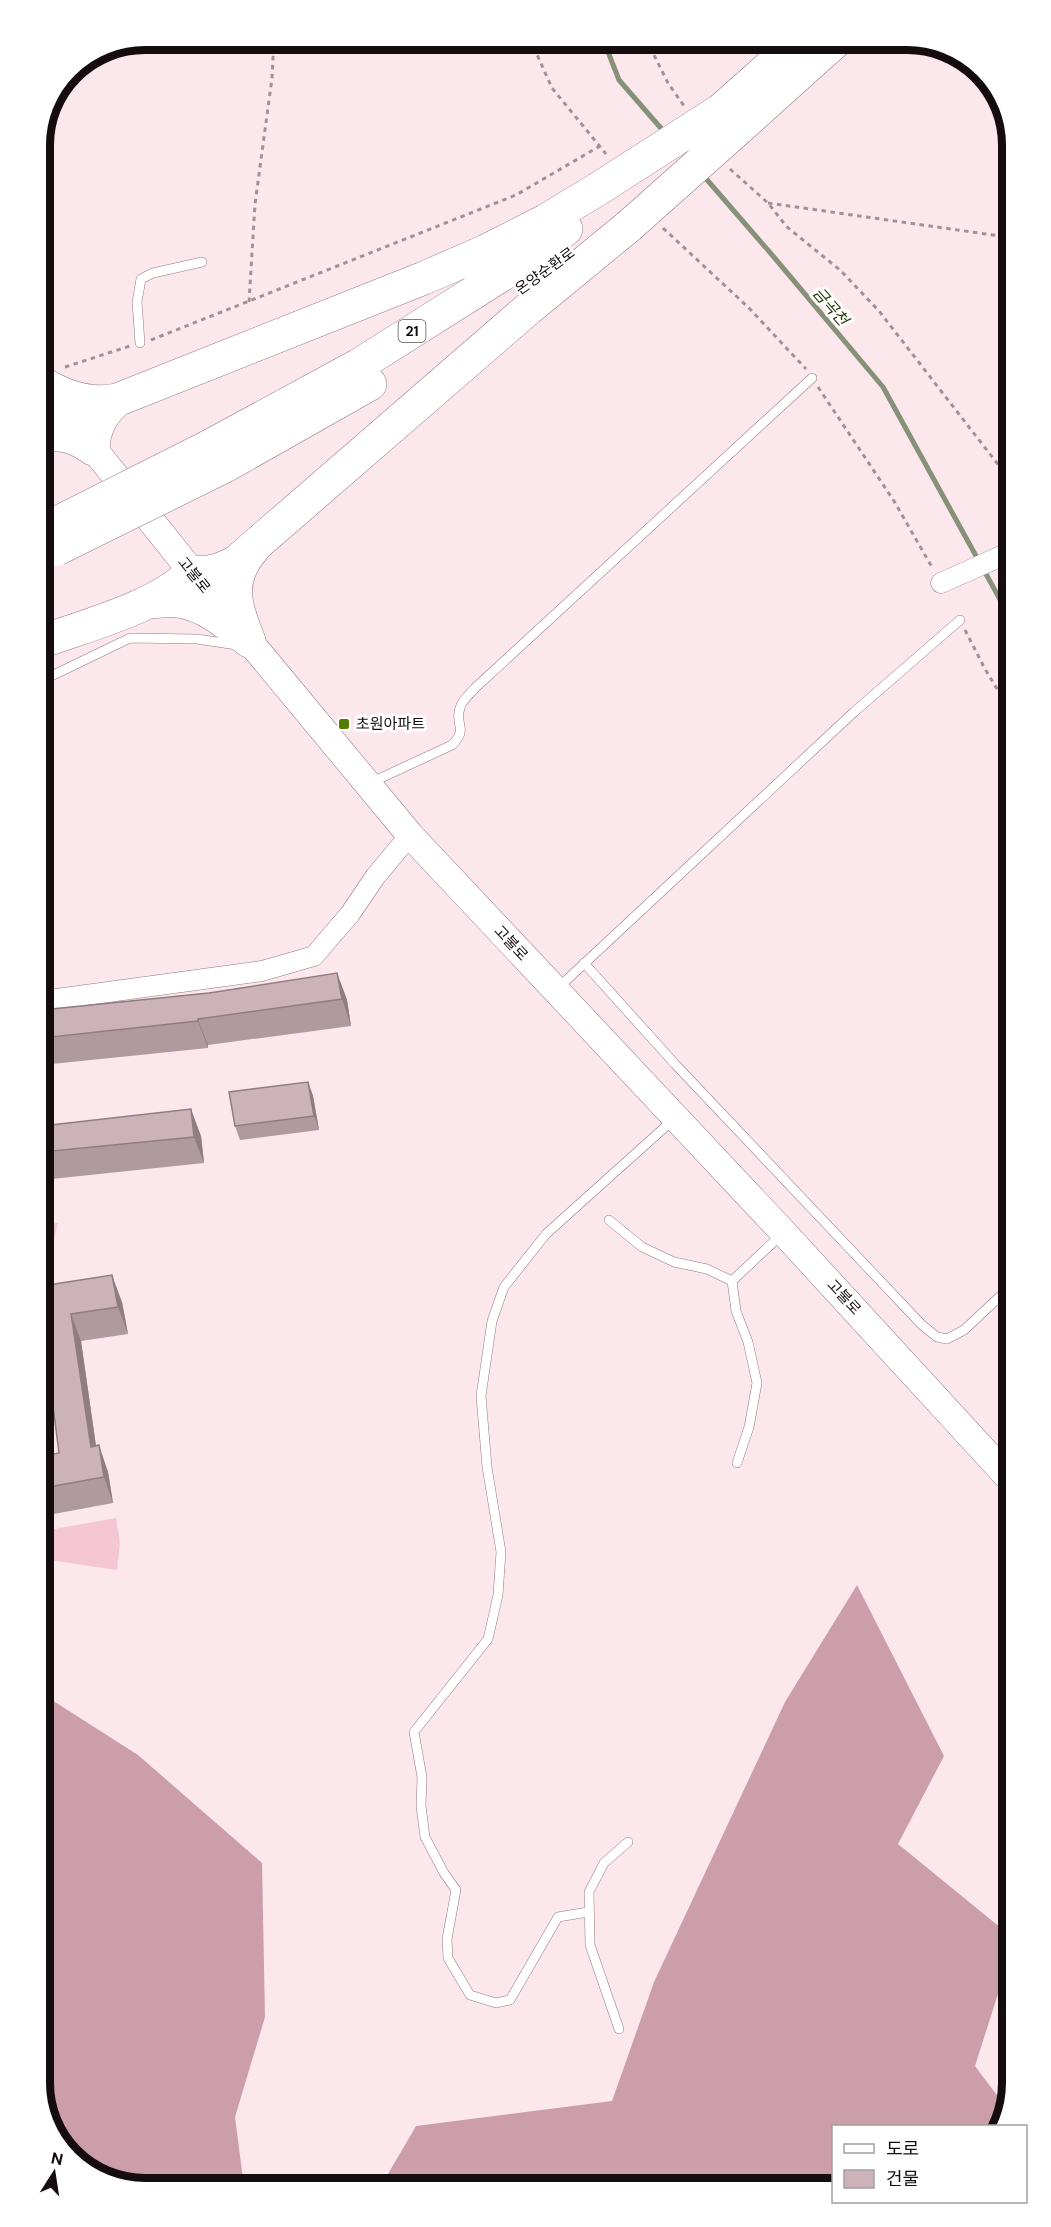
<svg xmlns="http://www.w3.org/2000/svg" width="1051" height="2227" font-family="'DM Sans','Noto Sans KR',sans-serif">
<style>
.green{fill:#f3c6d1}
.forest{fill:#cb9eaa}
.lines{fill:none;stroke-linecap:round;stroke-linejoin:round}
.stream{stroke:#869178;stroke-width:5}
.service-casing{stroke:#927a80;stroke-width:10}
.minor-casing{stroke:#927a80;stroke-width:21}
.secondary-casing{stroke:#927a80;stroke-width:28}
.trunk-casing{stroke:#927a80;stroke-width:34}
.path{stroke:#a29296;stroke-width:3;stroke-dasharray:4.5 4.5;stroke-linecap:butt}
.service{stroke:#fff;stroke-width:9}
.minor{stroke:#fff;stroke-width:20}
.secondary{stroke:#fff;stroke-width:27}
.trunk{stroke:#fff;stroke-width:33}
.trunk-bridge-casing{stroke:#927a80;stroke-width:34;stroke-linecap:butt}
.trunk-bridge{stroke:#fff;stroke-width:33}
.wall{fill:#b09a9f}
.shaded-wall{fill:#907d82}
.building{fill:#cdb3b9;stroke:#907d82;stroke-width:1.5}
.poi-dot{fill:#527d00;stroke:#fff;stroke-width:2}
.labels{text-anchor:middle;stroke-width:6;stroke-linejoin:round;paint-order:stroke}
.shield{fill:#fff;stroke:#5b5557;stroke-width:1.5}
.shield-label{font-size:14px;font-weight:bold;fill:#150c0f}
.street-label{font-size:15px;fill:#150c0f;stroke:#fff}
.poi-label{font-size:15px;fill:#150c0f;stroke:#fff;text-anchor:start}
.water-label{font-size:16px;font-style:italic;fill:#253b02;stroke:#fff}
.rim{fill:none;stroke:#150c0f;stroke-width:8}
</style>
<rect width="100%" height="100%" fill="#fce7ec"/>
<!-- green -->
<path class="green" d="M 58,1223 L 53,1243 L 42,1244 L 42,1225 Z
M 116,1518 L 120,1543 L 117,1570 L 43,1559 L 43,1531 Z"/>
<!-- forest -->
<path class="forest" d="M 857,1585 L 944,1756 L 898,1844 L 1012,1937 L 1012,1950 L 975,2066 L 1005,2106 L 999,2126 L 834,2126 L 833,2183 L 381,2186 L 416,2126 L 612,2101 L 654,1982 L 785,1702 Z
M 44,1695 L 138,1755 L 262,1863 L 265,2017 L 235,2117 L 244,2187 L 137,2188 L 80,2166 L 45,2117 Z"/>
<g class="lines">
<!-- stream -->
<path class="stream" d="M 603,39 L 619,80 L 666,134
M 702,174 L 773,256 L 883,387 L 1008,614"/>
<defs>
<path id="service" d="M 140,343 L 137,302 L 141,279 L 153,273 L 202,262
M 41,681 L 130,638 L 197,639 L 237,645
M 370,783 L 452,745 C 469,728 454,725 460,708 C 462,700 470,694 475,688 L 812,378
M 584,963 L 675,1064 L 922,1325 L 937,1337 L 947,1339 L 964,1330 L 1010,1287
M 558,988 L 854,712 L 960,620
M 609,1220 L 642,1247 L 674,1262 L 707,1269 L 732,1281 L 736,1311 L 748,1342 L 757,1383 L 749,1427 L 737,1463
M 732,1281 L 782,1234
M 588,1912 L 558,1917 L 510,2000 L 496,2003 L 470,1995 L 448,1958 L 447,1939 L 456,1890 L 444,1873 L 425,1837 L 421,1806 L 422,1777 L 414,1732 L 488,1639 L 498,1595 L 501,1552 L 487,1467 L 481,1396 L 492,1321 L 504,1287 L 546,1234 L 674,1119
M 619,2029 L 590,1945 L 589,1892 L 604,1863 L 628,1842"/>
<path id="minor" d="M 941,583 L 1008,553
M 42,1001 L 262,971 L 314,956 L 350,914 L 375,877 L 410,835"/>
<path id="secondary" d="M 41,383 L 192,572 L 410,835 L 784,1233 L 1010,1479"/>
<path id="trunk" d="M 721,110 L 801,39
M 738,129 L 838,39
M 40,382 C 64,397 89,406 117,400 L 424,278 L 486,251 L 545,221 L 598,189
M 40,435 C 63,434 74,435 93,449
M 208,447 L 359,365 L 503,274 L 566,229
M 93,449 C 94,428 101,414 117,400
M 225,466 L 370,384
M 149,602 C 159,601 169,600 178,601 C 206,605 228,624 249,641
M 249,641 C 235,607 226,580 253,549
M 41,642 C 87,625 158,607 192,572 C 209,574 221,570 236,562 L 528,309 L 629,226"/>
</defs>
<!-- service casing -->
<use href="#service" class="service-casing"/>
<!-- minor casing -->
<use href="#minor" class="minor-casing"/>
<!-- secondary casing -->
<use href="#secondary" class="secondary-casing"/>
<!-- trunk casing -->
<use href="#trunk" class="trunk-casing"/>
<!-- path -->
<path class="path" d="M 530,39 L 552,88 L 606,154
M 646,39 L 668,83 L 684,106
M 730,169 L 768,203 L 787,227 L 840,270 L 879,311 L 1007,476
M 768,203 L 1007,237
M 663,228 L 749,308 L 806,369
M 249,302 L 255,204 L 272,78 L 274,39
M 151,340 L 516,195 L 600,146
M 65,367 L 130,346
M 818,387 L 894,501 L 933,569
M 965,630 L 985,669 L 1008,707
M 44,1998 L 44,2001"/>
<!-- service -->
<use href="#service" class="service"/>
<!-- minor -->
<use href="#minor" class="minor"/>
<!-- secondary -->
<use href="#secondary" class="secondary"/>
<!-- trunk -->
<use href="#trunk" class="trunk"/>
<defs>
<path id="trunk-bridge" d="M 598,189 L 721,110
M 629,226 L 738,129
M 41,531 L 208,447
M 57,549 L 225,466"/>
</defs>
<!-- trunk-bridge casing -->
<use href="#trunk-bridge" class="trunk-bridge-casing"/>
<!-- trunk-bridge -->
<use href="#trunk-bridge" class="trunk-bridge"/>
</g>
<!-- wall -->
<path class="wall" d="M 337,973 L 347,1000 L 351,1026 L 208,1045 L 208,1048 L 42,1065 L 42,1010 L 209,993 Z
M 308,1082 L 313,1096 L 319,1130 L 240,1140 L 235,1126 Z
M 42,1126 L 201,1136 L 204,1163 L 42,1180 Z
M 42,1286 L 122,1302 L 128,1334 L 81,1341 L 96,1446 L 108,1472 L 113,1503 L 43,1516 L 43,1456 L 59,1453 L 45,1347 L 43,1347 Z"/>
<!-- shaded-wall -->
<path class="shaded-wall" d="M 337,973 L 347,1000 L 351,1026 L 342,999 Z
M 198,1019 L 208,1045 L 208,1048 L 198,1021 Z
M 308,1082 L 313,1096 L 319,1130 L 314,1116 Z
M 191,1109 L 201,1136 L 204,1163 L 194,1137 Z
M 112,1275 L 122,1302 L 128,1334 L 118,1307 Z
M 71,1314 L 81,1341 L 100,1474 L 91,1447 Z
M 99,1445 L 108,1472 L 113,1503 L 104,1477 Z"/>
<!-- building -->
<path class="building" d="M 337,973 L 342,999 L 198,1019 L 198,1021 L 42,1038 L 42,1010 L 209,993 Z
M 308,1082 L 314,1116 L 235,1126 L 229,1092 Z
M 191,1109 L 194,1137 L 42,1152 L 42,1126 Z
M 112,1275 L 118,1307 L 71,1314 L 91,1447 L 99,1445 L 104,1477 L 43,1488 L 43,1456 L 59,1453 L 43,1328 L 42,1286 Z"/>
<!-- markers -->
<rect class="poi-dot" x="338" y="718" width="12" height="12" rx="3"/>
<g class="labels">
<!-- shield labels -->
<rect class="shield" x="398.5" y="320" width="27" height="22" rx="4.5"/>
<g class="shield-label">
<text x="412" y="336">21</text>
</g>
<!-- street labels -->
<g class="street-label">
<text transform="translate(545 271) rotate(-36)" y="5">온양순환로</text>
<text transform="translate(194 575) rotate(51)" y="5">고불로</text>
<text transform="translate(511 943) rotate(47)" y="5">고불로</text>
<text transform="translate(844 1297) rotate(47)" y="5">고불로</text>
</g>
<!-- poi labels -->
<g class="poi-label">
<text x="356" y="729">초원아파트</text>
</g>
<!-- water labels -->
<g class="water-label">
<text transform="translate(831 306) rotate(49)" y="6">금곡천</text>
</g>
</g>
<!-- crop -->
<path d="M0 0H1051V2227H0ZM145 50H907A95 95 0 0 1 1002 145V2083A95 95 0 0 1 907 2178H145A95 95 0 0 1 50 2083V145A95 95 0 0 1 145 50Z" fill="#fff" fill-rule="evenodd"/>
<path class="rim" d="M145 50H907A95 95 0 0 1 1002 145V2083A95 95 0 0 1 907 2178H145A95 95 0 0 1 50 2083V145A95 95 0 0 1 145 50Z"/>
<!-- legend -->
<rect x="832" y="2125" width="195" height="78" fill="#ffffff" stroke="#a19e9f" stroke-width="1.5"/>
<rect x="844" y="2144" width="30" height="9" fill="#ffffff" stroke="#a19e9f" stroke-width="1.5"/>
<text x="886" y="2155" font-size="18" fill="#150c0f">도로</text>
<rect x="844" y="2170" width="30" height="18" fill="#cdb3b9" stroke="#a19e9f" stroke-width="1.5"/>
<text x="886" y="2185" font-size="18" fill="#150c0f">건물</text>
<!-- north arrow -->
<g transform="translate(54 2173) rotate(12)" stroke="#ffffff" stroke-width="4.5" paint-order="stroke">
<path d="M0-4.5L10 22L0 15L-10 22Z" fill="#150c0f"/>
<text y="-9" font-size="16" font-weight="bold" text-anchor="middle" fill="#150c0f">N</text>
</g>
</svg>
